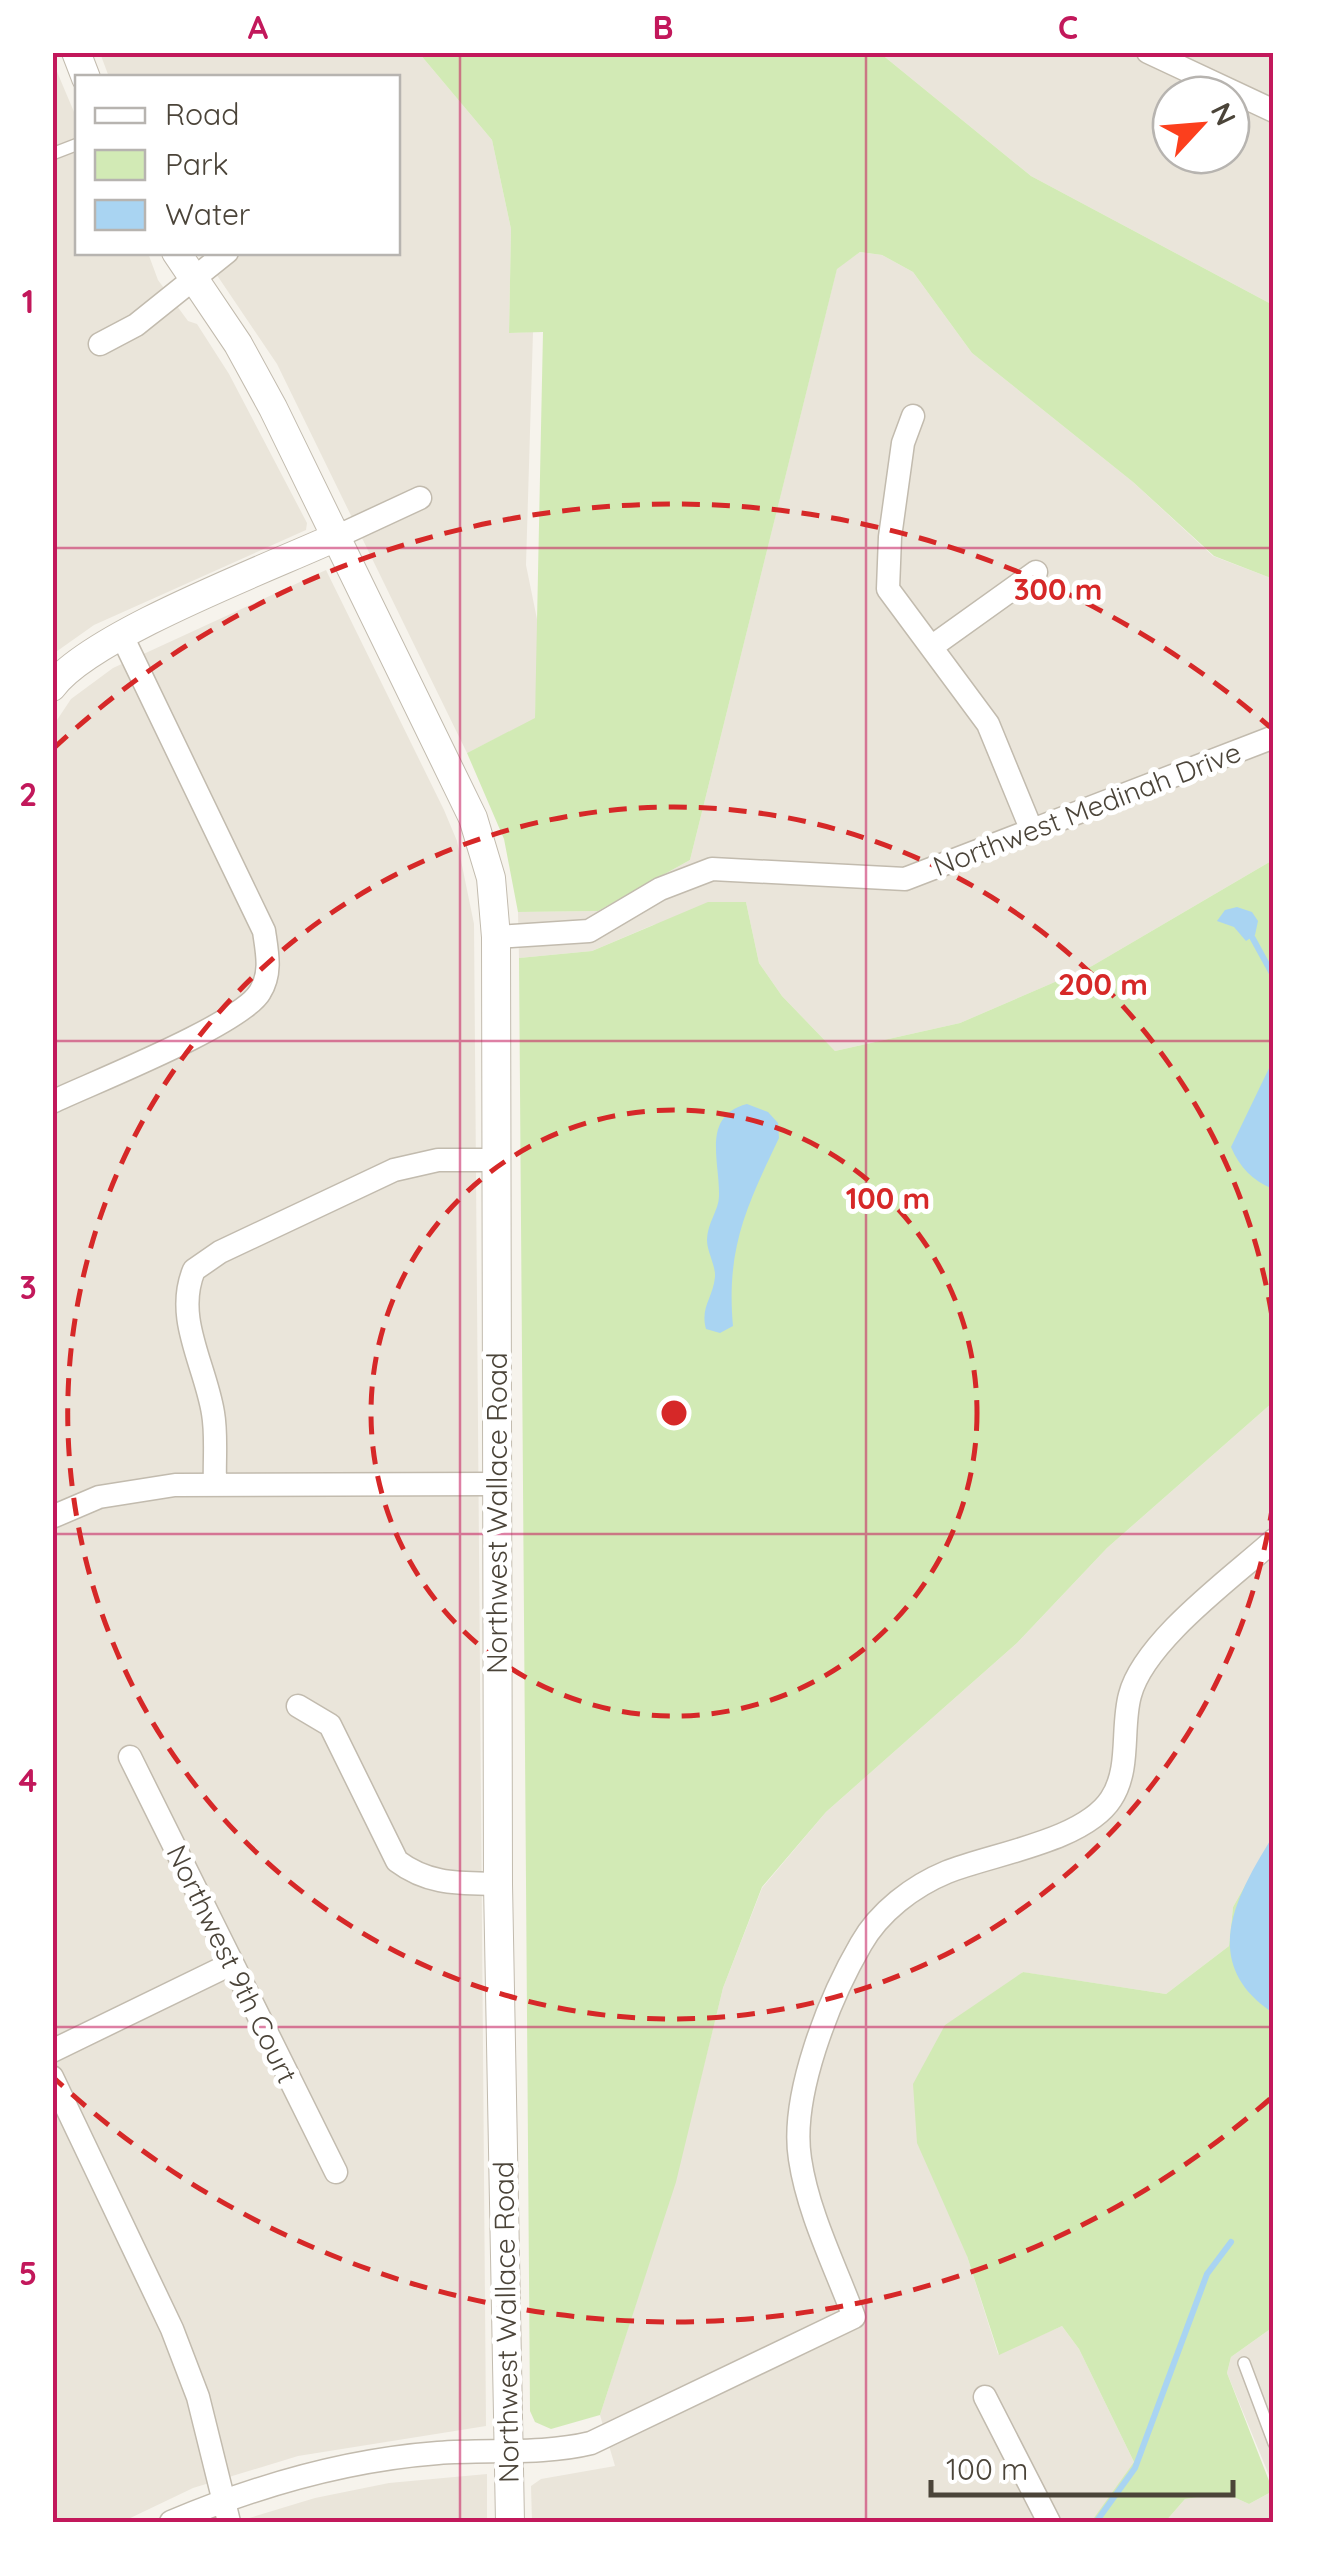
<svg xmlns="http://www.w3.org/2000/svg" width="1326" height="2575" font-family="Quicksand,sans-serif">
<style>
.residential{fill:#eae5da;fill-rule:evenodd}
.green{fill:#d2eab5}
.water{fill:#a9d4f2}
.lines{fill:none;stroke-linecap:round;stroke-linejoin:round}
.stream{stroke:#a9d4f2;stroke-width:6}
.service-casing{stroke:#c2bbae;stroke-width:14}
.minor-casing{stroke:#c2bbae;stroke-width:25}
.tertiary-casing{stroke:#c2bbae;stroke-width:30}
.service{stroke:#fff;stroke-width:11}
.minor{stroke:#fff;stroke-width:22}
.tertiary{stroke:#fff;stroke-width:28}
.grid{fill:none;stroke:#c2185b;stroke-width:2.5;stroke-opacity:0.55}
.ring{fill:none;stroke:#d62828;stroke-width:5;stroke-dasharray:18 12}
.labels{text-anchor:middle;stroke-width:10;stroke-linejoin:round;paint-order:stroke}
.street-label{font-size:28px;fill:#4b4439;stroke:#fff}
.centre{fill:#d62828;stroke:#fff;stroke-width:5}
.ring-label{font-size:30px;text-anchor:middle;font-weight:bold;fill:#d62828;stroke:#fff;stroke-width:10;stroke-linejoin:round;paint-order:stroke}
.neatline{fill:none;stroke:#c2185b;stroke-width:4}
.grid-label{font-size:32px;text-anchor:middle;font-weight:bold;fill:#c2185b}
</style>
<rect width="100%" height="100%" fill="#f6f3ec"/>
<!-- residential -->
<path class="residential" d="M 100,53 L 419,53 L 492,140 L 511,229 L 509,333 L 533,332 L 526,565 L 539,629 L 535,719 L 467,753 L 277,364 L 202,253 L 398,252 L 398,78 L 109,77 Z
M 880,53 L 1273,53 L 1273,305 L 1031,176 ZM 1171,95 L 1231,95 L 1231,155 L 1171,155 Z
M 52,60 L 77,119 L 78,252 L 148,253 L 158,280 L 188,321 L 197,324 L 229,374 L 307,523 L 306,530 L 94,625 L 53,654 Z
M 860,252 L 882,255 L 913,272 L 972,353 L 1133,482 L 1213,556 L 1273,579 L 1273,860 L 1092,966 L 960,1023 L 835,1051 L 782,996 L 759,963 L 746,902 L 653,925 L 592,951 L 519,958 L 518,912 L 598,911 L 690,860 L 837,268 Z
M 326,570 L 444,810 L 457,841 L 474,924 L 486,2426 L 298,2456 L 193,2488 L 122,2522 L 53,2522 L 53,726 L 71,699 L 113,668 Z
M 1273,1402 L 1273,1836 L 1233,1907 L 1229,1946 L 1166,1994 L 1022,1972 L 967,2256 L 998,2354 L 1062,2326 L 1079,2349 L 1134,2462 L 1117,2490 L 1091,2522 L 532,2522 L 531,2486 L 541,2479 L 615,2466 L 600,2415 L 675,2182 L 723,1988 L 762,1888 L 826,1812 L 1017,1643 L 1107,1548 Z
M 1273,2327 L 1273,2485 L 1227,2373 L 1231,2357 Z
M 487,2474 L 487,2522 L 236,2522 L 315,2498 L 389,2483 Z
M 1273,2491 L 1273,2522 L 1165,2522 L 1185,2499 L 1225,2493 L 1249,2504 Z"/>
<!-- green -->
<path class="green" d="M 419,53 L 880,53 L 1031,176 L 1273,305 L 1273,579 L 1214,556 L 1133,482 L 972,353 L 913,272 L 882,255 L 860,252 L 837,269 L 690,860 L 598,911 L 518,912 L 504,839 L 467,753 L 535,718 L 543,332 L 509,333 L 511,229 L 492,140 Z
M 1273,860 L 1273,1402 L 1107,1548 L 1017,1643 L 826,1812 L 762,1887 L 723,1988 L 676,2182 L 600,2415 L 551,2429 L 535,2422 L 530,2411 L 519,958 L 592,951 L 708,902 L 746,902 L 759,963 L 782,996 L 835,1051 L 960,1023 L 1092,966 Z
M 1273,1836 L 1273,2327 L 1231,2357 L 1227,2373 L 1273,2491 L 1249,2504 L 1225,2493 L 1185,2499 L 1165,2522 L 1091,2522 L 1134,2462 L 1079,2349 L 1062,2326 L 999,2355 L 967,2256 L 917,2143 L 913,2084 L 945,2025 L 1023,1972 L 1166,1994 L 1229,1946 L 1233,1907 Z"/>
<!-- water -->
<path class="water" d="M 1237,907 L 1252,912 L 1258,921 L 1255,935 L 1246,941 L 1234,927 L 1217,921 L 1225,910 Z
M 1273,1060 L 1273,1189 C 1253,1181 1240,1168 1231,1147 Z
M 747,1104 L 768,1112 L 778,1123 L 779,1138 C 746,1207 726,1249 733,1326 L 720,1333 L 706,1329 C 700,1307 713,1298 715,1277 C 716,1266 707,1252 707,1240 C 707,1223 719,1210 719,1196 C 720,1161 701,1116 747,1104 Z
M 1273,1836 L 1273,2013 C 1198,1963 1236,1896 1273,1836 Z"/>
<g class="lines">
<!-- stream -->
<path class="stream" d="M 1252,937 L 1274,977
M 1096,2522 L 1135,2468 L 1207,2274 L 1231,2242"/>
<defs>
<path id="service" d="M 52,154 L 78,144
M 1244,2363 L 1274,2443"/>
<path id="minor" d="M 1148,52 L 1274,111
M 100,344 L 136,325 L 227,252
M 913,416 L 903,443 L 890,537 L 888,589 L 988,724 L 1032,831
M 336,537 L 420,498
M 934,645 L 1036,572
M 496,937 L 589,931 L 660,889 L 712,869 L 905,879 L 1274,737
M 52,1102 C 92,1083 242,1024 260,992 C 272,973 267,952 264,931 L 122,636
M 215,1484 C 214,1461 217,1436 213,1413 C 205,1364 174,1318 194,1270 L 220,1252 L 394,1170 L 438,1160 L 497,1160
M 52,1517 L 99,1497 L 175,1485 L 496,1484
M 298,1706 L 330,1725 L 397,1861 C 429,1885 459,1883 498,1884
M 130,1757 L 336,2172
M 52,2051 L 231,1964
M 52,2077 L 172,2329 L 198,2397 L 229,2522
M 985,2397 L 1049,2522
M 171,2522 C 256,2486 345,2460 438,2453 C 488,2449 542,2455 591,2443 L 854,2317 C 835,2266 808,2213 800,2159 C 790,2096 829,1999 861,1944 C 879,1912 913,1886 947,1872 C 992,1854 1084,1841 1111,1799 C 1131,1769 1121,1727 1130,1695 C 1144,1641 1233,1577 1274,1540"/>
<path id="tertiary" d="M 76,52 L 86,78
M 176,252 L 238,344 L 273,408 L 473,818 L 491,878 L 496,937 L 498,1884 L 510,2522
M 52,687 C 90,635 271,567 336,537"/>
</defs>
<!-- service casing -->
<use href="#service" class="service-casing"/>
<!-- minor casing -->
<use href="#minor" class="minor-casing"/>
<!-- tertiary casing -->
<use href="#tertiary" class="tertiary-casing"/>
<!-- service -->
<use href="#service" class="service"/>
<!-- minor -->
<use href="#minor" class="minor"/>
<!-- tertiary -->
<use href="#tertiary" class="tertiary"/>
</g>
<!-- grid -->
<path class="grid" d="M 460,52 L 460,2522M 866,52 L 866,2522M 52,548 L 1274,548M 52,1041 L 1274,1041M 52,1534 L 1274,1534M 52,2027 L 1274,2027"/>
<!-- distance rings -->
<g class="ring">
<circle cx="674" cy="1413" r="303"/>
<path d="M1273 1503A606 606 0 1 1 1273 1323"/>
<path d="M1270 2099A909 909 0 0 1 54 2078M54 748A909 909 0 0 1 1270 727"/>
</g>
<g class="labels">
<!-- street labels -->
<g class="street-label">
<text transform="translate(1087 809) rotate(-21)" y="10">Northwest Medinah Drive</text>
<text transform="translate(497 1513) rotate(-90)" y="10">Northwest Wallace Road</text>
<text transform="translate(232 1964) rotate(64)" y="10">Northwest 9th Court</text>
<text transform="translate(506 2322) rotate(-91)" y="10">Northwest Wallace Road</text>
</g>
</g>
<circle cx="674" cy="1413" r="15" class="centre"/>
<g class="ring-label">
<text x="1058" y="600">300 m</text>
<text x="1103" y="995">200 m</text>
<text x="888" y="1209">100 m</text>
</g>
<!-- border -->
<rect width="1326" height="2575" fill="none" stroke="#ffffff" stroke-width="110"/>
<!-- legend -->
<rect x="75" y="75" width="325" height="180" fill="#ffffff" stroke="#b7b4b0" stroke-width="2.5"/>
<rect x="95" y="108" width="50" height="15" fill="#ffffff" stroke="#b7b4b0" stroke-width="2.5"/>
<text x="165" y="125" font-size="30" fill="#4b4439">Road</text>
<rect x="95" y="150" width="50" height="30" fill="#d2eab5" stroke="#b7b4b0" stroke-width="2.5"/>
<text x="165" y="175" font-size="30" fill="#4b4439">Park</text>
<rect x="95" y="200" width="50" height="30" fill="#a9d4f2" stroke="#b7b4b0" stroke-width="2.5"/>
<text x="165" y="225" font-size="30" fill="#4b4439">Water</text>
<!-- north arrow -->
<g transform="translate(1201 125) rotate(64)"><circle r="48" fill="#ffffff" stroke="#b7b4b0" stroke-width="2.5"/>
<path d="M0-8L18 38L0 25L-18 38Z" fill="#fc3f1d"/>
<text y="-15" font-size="28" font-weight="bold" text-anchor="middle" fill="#4b4439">N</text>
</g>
<!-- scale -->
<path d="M931 2480v15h302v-15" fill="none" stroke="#4b4439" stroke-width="5"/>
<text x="946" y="2480" font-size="30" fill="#4b4439" stroke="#ffffff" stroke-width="8" paint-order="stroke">100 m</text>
<rect x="55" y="55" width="1216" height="2465" class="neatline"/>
<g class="grid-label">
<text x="258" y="39">A</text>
<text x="663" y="39">B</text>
<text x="1068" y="39">C</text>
<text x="28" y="313">1</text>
<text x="28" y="806">2</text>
<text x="28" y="1299">3</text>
<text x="28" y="1792">4</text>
<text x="28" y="2285">5</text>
</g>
</svg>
